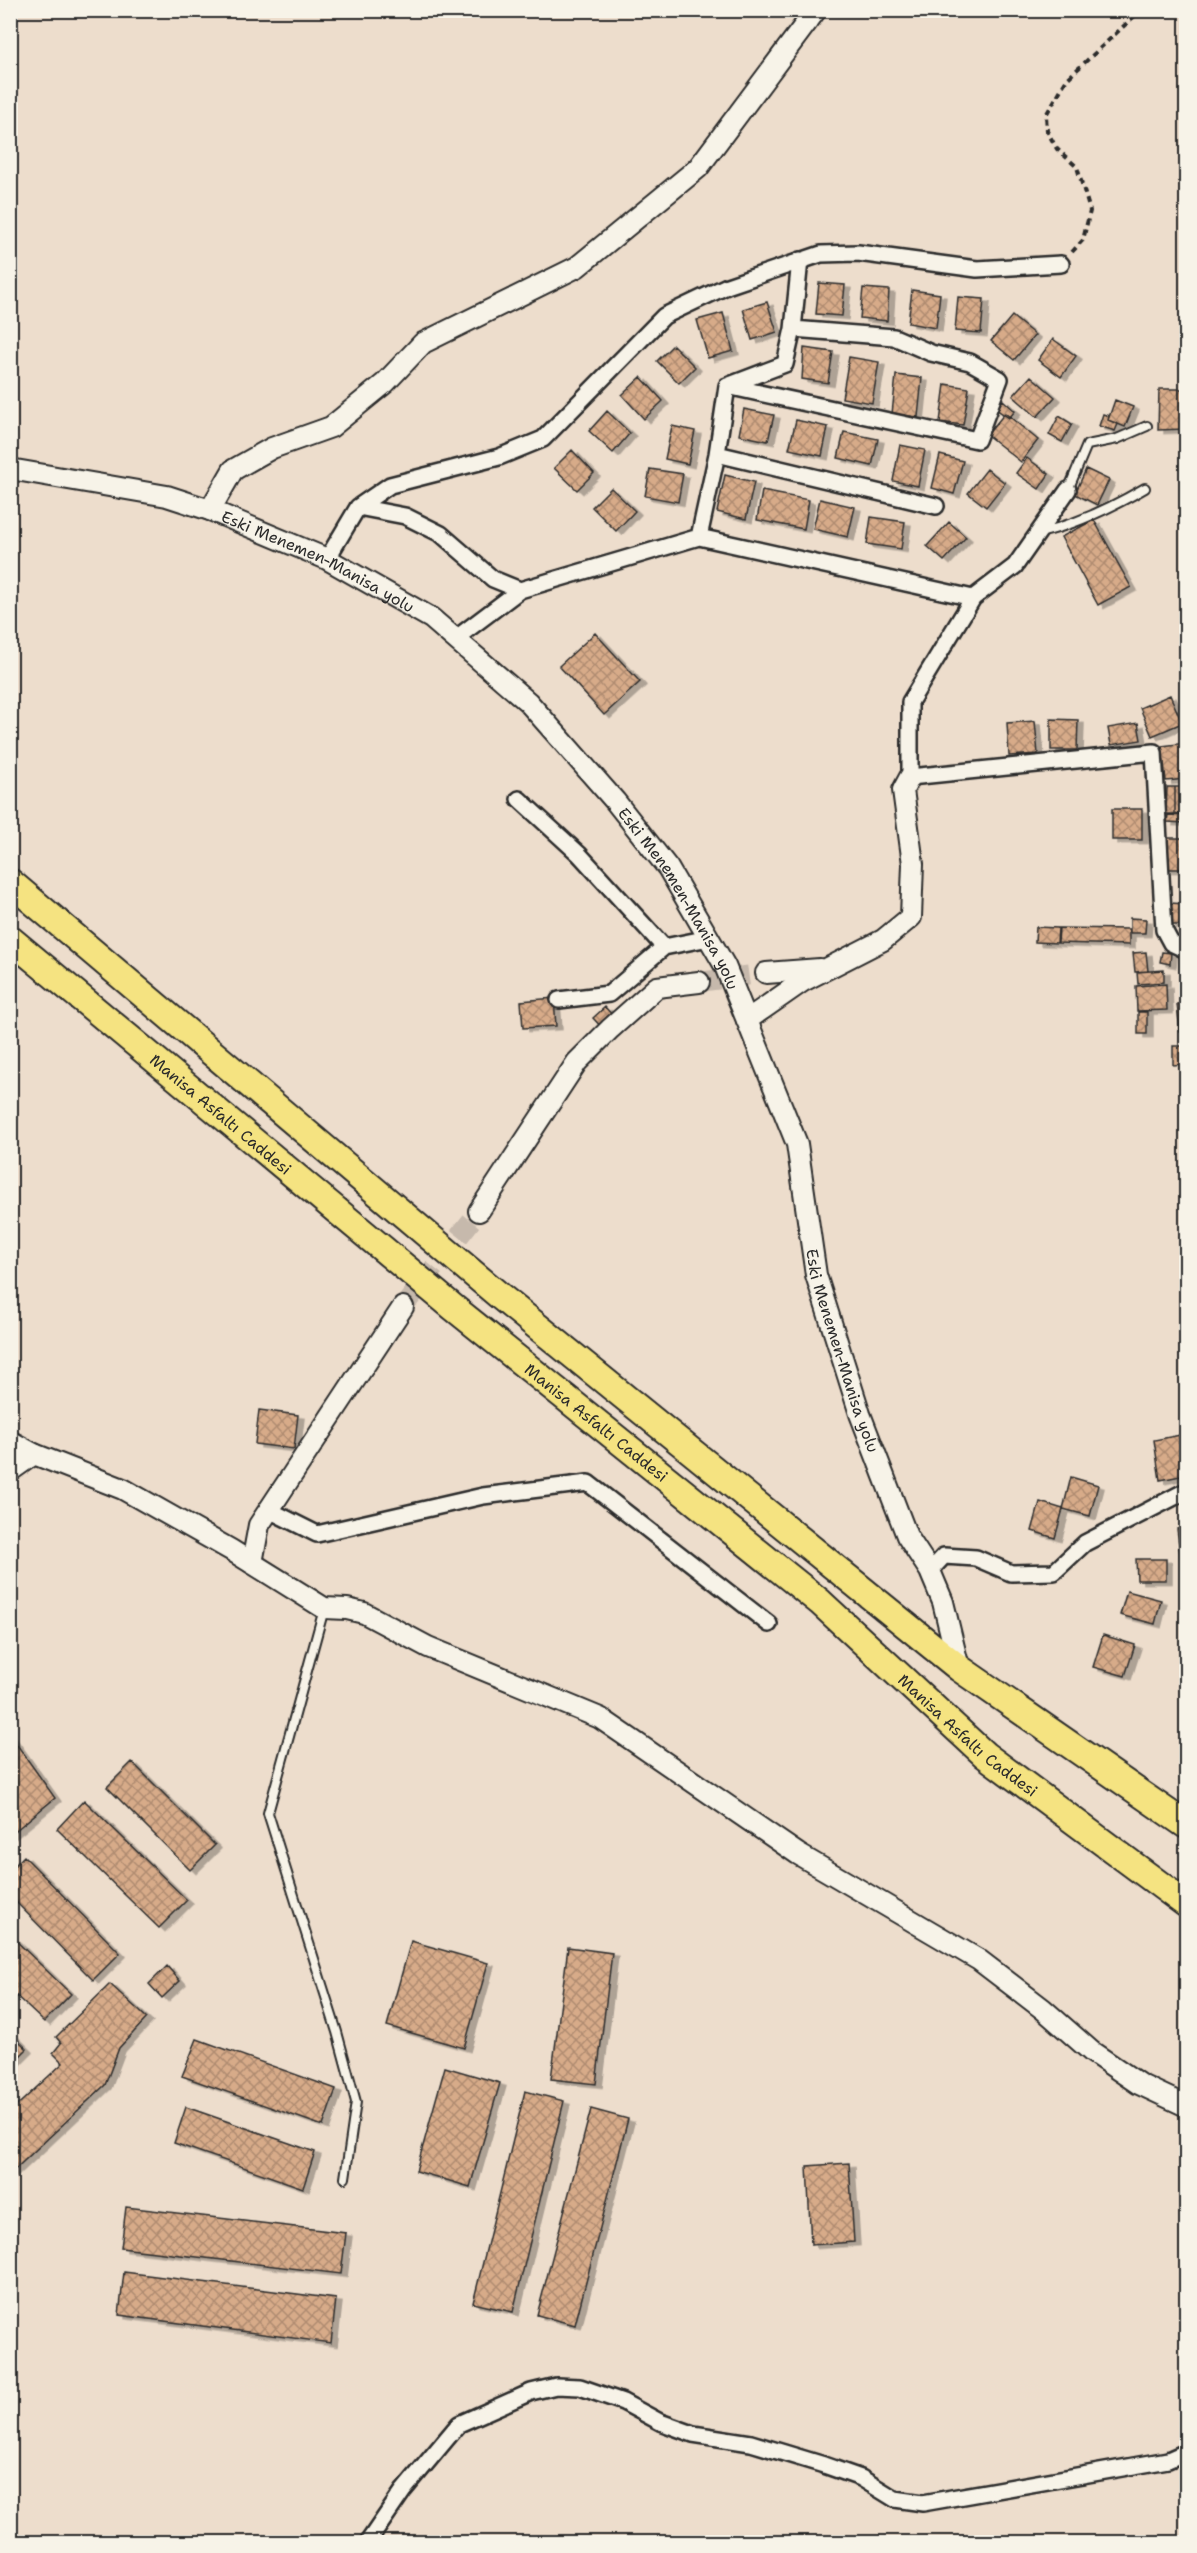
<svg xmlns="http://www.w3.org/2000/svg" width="1197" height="2553" font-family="'Shantell Sans',sans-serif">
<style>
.building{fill:url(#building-cross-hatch);stroke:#2b2b2b;stroke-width:1.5;filter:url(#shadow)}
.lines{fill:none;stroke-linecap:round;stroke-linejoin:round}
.tertiary-tunnel{stroke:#c6b9ac;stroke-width:20;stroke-dasharray:20 10;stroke-linecap:butt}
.service-casing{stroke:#2b2b2b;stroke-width:12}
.minor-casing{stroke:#2b2b2b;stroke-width:20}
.tertiary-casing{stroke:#2b2b2b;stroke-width:24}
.trunk-casing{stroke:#2b2b2b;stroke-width:30}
.path{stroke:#2b2b2b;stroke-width:4;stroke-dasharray:6 4.5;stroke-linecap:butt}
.service{stroke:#f7f3e8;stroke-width:8}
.minor{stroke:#f7f3e8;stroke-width:15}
.tertiary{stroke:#f7f3e8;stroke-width:20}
.trunk{stroke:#f5e381;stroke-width:26}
.labels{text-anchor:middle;stroke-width:4.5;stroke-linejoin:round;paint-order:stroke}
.street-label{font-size:16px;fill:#2b2b2b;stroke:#f7f3e8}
</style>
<defs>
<pattern id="building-cross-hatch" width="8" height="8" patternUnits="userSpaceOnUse" patternTransform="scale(1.5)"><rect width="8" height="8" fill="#d7ab89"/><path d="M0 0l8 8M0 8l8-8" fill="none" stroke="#af8b70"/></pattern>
<filter id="shadow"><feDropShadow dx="6" dy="3.5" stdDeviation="0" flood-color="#0004"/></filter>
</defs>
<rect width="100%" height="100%" fill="#edddcc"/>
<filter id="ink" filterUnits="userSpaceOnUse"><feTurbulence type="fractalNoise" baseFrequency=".0167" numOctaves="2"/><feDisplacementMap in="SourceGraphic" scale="12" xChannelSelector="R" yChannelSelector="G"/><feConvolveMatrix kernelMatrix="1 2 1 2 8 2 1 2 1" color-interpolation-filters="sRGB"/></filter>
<g filter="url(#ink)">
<!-- building -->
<path class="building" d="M 819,283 L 845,285 L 842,316 L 816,314 Z
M 863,288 L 889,290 L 887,321 L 860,318 Z
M 912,290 L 940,294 L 936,328 L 908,323 Z
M 958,297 L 984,299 L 981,333 L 955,331 Z
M 767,302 L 777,332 L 752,340 L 743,309 Z
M 723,313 L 733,351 L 708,358 L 697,320 Z
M 1012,316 L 1035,335 L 1014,360 L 991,341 Z
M 1053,339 L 1076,356 L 1061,377 L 1038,360 Z
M 673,345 L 695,367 L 679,383 L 657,361 Z
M 804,348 L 833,352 L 828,383 L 802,379 Z
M 849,357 L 879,362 L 872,403 L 842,398 Z
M 896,375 L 922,378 L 918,417 L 892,414 Z
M 1031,376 L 1055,397 L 1037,417 L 1013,396 Z
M 641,377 L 663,401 L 644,419 L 622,395 Z
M 945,384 L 969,388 L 963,425 L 940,422 Z
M 1159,389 L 1186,389 L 1186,429 L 1158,430 Z
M 1003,400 L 1015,411 L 1009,418 L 996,409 Z
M 1115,400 L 1133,407 L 1125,427 L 1108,420 Z
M 744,409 L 774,415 L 768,441 L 739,435 Z
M 607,411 L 630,433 L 613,453 L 589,431 Z
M 1005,413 L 1038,440 L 1021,462 L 987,435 Z
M 1103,414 L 1109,416 L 1108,420 L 1118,424 L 1115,431 L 1099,426 Z
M 1059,416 L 1072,424 L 1062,442 L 1049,435 Z
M 796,420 L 828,427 L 822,456 L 789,449 Z
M 672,426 L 695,431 L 688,464 L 665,459 Z
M 844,432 L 878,439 L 872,466 L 838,458 Z
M 900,445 L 925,450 L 918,486 L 893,481 Z
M 572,450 L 594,473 L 577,490 L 554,468 Z
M 940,455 L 963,461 L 954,494 L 932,488 Z
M 1027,458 L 1049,474 L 1039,489 L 1016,473 Z
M 650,469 L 683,474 L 678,502 L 645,496 Z
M 987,469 L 1005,483 L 986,507 L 968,493 Z
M 1086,469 L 1109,480 L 1097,505 L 1075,494 Z
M 725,475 L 754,482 L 746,519 L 717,512 Z
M 611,488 L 635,511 L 616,531 L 592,507 Z
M 762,491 L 809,500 L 804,529 L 757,520 Z
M 820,499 L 855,507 L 848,537 L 813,529 Z
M 871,517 L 905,522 L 901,549 L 867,544 Z
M 1094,520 L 1131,587 L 1098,605 L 1061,537 Z
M 949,522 L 966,537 L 944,561 L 927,546 Z
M 595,633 L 640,682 L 604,715 L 559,666 Z
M 1170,695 L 1182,723 L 1152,736 L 1140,708 Z
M 1051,719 L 1078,720 L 1077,750 L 1051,750 Z
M 1035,721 L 1038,754 L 1009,756 L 1007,723 Z
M 1138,723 L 1141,740 L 1111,745 L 1108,728 Z
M 1186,743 L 1186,779 L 1166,781 L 1162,746 Z
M 1167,787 L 1175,787 L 1175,814 L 1166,814 Z
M 1175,787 L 1186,787 L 1186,815 L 1175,814 Z
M 1112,809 L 1142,809 L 1142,840 L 1112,840 Z
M 1168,815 L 1186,816 L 1186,823 L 1167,822 Z
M 1167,838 L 1185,838 L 1185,869 L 1166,869 Z
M 1170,903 L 1186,904 L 1185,925 L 1170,925 Z
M 1130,918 L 1146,919 L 1145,933 L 1130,933 Z
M 1036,927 L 1058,928 L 1057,943 L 1035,942 Z
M 1059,928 L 1129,929 L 1129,945 L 1058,943 Z
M 1146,952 L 1148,971 L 1135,972 L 1133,953 Z
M 1162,952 L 1171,953 L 1170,964 L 1160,962 Z
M 1164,970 L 1164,982 L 1138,984 L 1137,972 Z
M 1166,984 L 1167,1010 L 1137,1011 L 1136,986 Z
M 554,998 L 556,1026 L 523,1028 L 521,1001 Z
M 1186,1003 L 1186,1032 L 1180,1032 L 1177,1004 Z
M 605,1007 L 615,1018 L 603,1029 L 593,1018 Z
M 1138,1012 L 1147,1012 L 1147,1034 L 1138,1034 Z
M 1173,1046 L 1185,1046 L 1185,1064 L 1173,1065 Z
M 259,1410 L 298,1415 L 294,1449 L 255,1444 Z
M 1186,1434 L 1186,1475 L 1160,1480 L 1154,1440 Z
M 1071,1477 L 1098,1485 L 1090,1516 L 1063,1509 Z
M 1040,1502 L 1063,1509 L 1055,1538 L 1032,1531 Z
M 1186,1528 L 1186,1562 L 1181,1562 L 1177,1529 Z
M 1136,1559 L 1166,1559 L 1166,1580 L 1137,1580 Z
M 1127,1591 L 1161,1600 L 1155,1624 L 1120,1615 Z
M 1103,1635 L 1135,1645 L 1125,1676 L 1093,1667 Z
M 10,1735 L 55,1798 L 10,1835 Z
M 132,1762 L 215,1845 L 190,1870 L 107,1787 Z
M 84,1800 L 187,1900 L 159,1928 L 57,1829 Z
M 24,1856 L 120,1953 L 93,1980 L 10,1896 L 10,1870 Z
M 10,1935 L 71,1994 L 44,2022 L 10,1990 Z
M 411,1941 L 488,1963 L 464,2048 L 387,2026 Z
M 568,1947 L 612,1953 L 596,2084 L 551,2079 Z
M 167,1966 L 180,1981 L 162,1998 L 149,1984 Z
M 110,1984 L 147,2018 L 119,2048 L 105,2085 L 10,2174 L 10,2112 L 63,2063 L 53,2053 L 61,2043 L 56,2037 Z
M 10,2032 L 27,2049 L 10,2066 Z
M 197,2039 L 336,2089 L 323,2126 L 182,2076 Z
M 445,2067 L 500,2083 L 470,2187 L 416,2171 Z
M 525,2091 L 564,2101 L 513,2312 L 473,2303 Z
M 186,2107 L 315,2152 L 303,2188 L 174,2143 Z
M 591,2109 L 628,2119 L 575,2325 L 537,2315 Z
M 849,2163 L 854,2242 L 811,2245 L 807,2166 Z
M 126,2207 L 346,2233 L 341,2274 L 121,2248 Z
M 124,2272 L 336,2299 L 331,2343 L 119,2315 Z"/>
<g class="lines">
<!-- tertiary-tunnel -->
<path class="tertiary-tunnel" d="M 699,982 L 766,973
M 403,1307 L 479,1211"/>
<defs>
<path id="service" d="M 1068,490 L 1087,445 L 1117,439 L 1147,426
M 1039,533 C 1078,524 1111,508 1145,488
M 324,1609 L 268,1813 L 337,2032 L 356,2102 L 345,2178"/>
<path id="minor" d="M 727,386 L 977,440 L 1000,379 L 970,362 L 931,353 L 894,337 L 793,329
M 717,454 L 936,506
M 1068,490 L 1015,566 L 973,598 L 910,702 L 910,777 L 1154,752 L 1164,930 L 1171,943 L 1186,950
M 358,507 L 405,516 L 441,534 L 493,579 L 520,590 L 699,537 L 973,598
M 699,537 L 717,454 L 727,386 L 785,364 L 793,329 L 800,260
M 327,559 L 358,507 L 390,485 L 499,457 L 543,439 L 664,316 L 727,286 L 821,254 L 858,253 L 977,269 L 1061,264
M 455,639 L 520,590
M 519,799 L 579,854 L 664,947 L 709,938
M 559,1000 L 609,994 L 664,947
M 269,1510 L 317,1534 L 483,1496 L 588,1483 L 769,1624
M 930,1571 L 944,1556 L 976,1558 L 1011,1573 L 1054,1572 L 1085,1543 L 1186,1491
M 368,2542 L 403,2491 L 459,2424 L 531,2392 L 556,2386 L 580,2387 L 623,2402 L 660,2422 L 693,2434 L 751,2443 L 824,2465 L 861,2478 L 895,2499 L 923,2503 L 1168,2460 L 1186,2452"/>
<g id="tertiary">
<path id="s1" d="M 10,469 L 167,496 L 210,510 L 327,559 L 431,618 L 528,702 L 615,801 L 668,868 L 725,966 L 797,1144 L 816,1275 L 860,1414 L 907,1536 L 930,1571 L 943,1602 L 959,1668"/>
<path d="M 210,510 L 233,470 L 272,448 L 331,427 L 385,383 L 423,343 L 577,267 L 698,168 L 816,10"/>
<path d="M 766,973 L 820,969"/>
<path d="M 747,1020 L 803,981 L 883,940 L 911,917 L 913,864 L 903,790 L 910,777"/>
<path d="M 479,1211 L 577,1062 L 610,1029 L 657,987 L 699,982"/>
<path d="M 10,1441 L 34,1454 L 123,1489 L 231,1550 L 324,1608 L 347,1609 L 364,1613 L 428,1647 L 600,1718 L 798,1854 L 979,1960 L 1043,2009 L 1092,2052 L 1139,2084 L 1186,2106"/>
<path d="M 10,1471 L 34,1454"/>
<path d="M 252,1563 L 259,1525 L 403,1307"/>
</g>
<g id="trunk">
<path d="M 10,882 L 501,1297 L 959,1668 L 1186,1825"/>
<path id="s2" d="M 10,939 L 454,1308 L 820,1602 L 985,1755 L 1186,1904"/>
</g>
</defs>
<!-- service casing -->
<use href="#service" class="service-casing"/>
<!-- minor casing -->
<use href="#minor" class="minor-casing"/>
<!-- tertiary casing -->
<use href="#tertiary" class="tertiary-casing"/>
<!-- trunk casing -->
<use href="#trunk" class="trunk-casing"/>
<!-- path -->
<path class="path" d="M 1072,252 L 1083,240 L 1090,211 L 1077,167 L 1057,149 L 1047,131 L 1046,115 L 1067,79 L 1141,10"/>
<!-- service -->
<use href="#service" class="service"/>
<!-- minor -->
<use href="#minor" class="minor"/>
<!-- tertiary -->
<use href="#tertiary" class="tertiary"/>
<!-- trunk -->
<use href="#trunk" class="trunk"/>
</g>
</g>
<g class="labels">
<!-- street labels -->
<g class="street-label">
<text dy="6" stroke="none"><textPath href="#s1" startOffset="324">Eski Menemen-Manisa yolu</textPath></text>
<text dy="6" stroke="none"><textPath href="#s1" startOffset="828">Eski Menemen-Manisa yolu</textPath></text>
<text dy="6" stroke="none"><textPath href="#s2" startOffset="274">Manisa Asfaltı Caddesi</textPath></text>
<text dy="6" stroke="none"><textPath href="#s1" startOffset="1314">Eski Menemen-Manisa yolu</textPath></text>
<text dy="6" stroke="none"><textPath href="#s2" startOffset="760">Manisa Asfaltı Caddesi</textPath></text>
<text dy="6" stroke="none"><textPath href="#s2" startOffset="1246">Manisa Asfaltı Caddesi</textPath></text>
</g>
</g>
<!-- margin -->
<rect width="1197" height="2553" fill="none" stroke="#f7f3e8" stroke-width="36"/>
<rect x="18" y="18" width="1161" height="2517" fill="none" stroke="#2b2b2b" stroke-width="2" filter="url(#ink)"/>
</svg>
